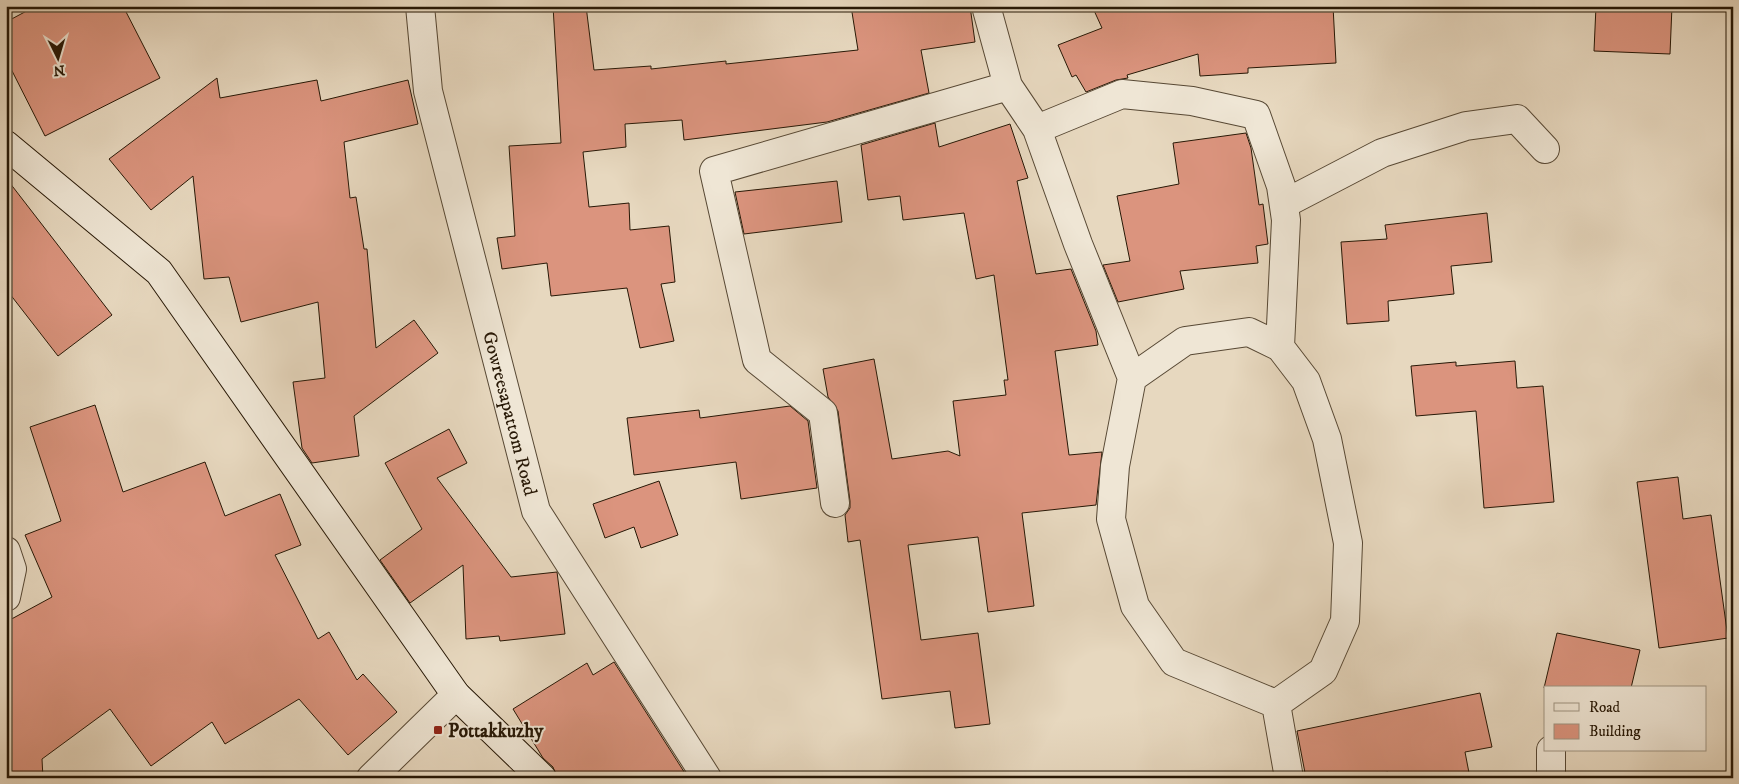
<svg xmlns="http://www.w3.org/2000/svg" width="1739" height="784" font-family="'IM FELL DW Pica',serif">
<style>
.building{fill:#db947e;stroke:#271806}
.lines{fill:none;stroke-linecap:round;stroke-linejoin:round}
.minor-casing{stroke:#574834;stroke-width:30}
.tertiary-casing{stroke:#574834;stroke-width:30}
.secondary-casing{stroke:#271806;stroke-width:30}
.minor{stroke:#efe6d5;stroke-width:28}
.tertiary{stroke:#efe6d5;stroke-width:28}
.secondary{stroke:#efe6d5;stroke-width:28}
.poi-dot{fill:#8f2418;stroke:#efe6d5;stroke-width:2}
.labels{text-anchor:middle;stroke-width:4;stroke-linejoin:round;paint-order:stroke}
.street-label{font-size:19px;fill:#271806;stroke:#efe6d5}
.poi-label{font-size:19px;font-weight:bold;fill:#271806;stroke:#efe6d5;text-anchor:start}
</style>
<rect width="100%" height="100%" fill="#e7d8bf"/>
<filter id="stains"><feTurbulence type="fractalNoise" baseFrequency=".004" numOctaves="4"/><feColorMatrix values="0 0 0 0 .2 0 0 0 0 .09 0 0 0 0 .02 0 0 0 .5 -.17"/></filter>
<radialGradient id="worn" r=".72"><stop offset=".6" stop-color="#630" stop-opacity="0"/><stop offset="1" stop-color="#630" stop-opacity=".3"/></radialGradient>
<!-- building -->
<path class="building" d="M 36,6 L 123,6 L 160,78 L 45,136 L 6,59 L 6,22 Z
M 553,6 L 586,6 L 594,70 L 651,66 L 651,69 L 726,61 L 726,64 L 858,50 L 851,6 L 970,6 L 975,42 L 921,50 L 929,93 L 827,122 L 684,140 L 682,120 L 625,124 L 626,147 L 583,152 L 589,207 L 629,203 L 630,230 L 669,226 L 675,282 L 661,284 L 674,341 L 640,348 L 627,288 L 551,296 L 547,263 L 502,269 L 497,238 L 515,236 L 509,146 L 561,143 Z
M 1092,6 L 1333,6 L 1336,63 L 1248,68 L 1248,73 L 1200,76 L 1198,54 L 1127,75 L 1128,78 L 1116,80 L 1086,92 L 1076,75 L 1072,77 L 1058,45 L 1102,28 Z
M 1596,6 L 1672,6 L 1670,54 L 1594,51 Z
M 217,78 L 220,98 L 317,80 L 321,101 L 408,80 L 418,124 L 344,142 L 350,198 L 356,197 L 364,249 L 367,249 L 376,348 L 414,320 L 438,353 L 354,416 L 359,456 L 312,463 L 302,448 L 293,382 L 325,378 L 318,302 L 241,322 L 229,277 L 204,279 L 193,176 L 151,210 L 109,159 Z
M 935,123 L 939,147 L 1010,124 L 1028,178 L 1017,181 L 1036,274 L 1071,269 L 1096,331 L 1098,345 L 1055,351 L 1069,455 L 1102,452 L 1096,505 L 1022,513 L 1034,606 L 988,612 L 978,537 L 908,545 L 921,640 L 978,633 L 990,724 L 955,728 L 950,691 L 882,699 L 860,540 L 848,542 L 845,515 L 850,508 L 850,501 L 838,411 L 828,397 L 823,369 L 874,359 L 892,459 L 948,451 L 960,456 L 953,401 L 1006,395 L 1004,380 L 1008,380 L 994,275 L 976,279 L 964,213 L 903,220 L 900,196 L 868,200 L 861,145 Z
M 1246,133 L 1251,148 L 1259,205 L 1263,204 L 1268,244 L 1256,246 L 1258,263 L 1180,271 L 1184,289 L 1118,302 L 1103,265 L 1130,261 L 1117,196 L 1179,184 L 1173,143 Z
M 6,178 L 112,315 L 58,356 L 6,289 Z
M 837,181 L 842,222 L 744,234 L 735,192 Z
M 1487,213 L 1492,262 L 1451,266 L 1454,294 L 1388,301 L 1389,321 L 1347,324 L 1341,242 L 1387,239 L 1385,225 Z
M 1515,361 L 1517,388 L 1543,386 L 1554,502 L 1484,508 L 1476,411 L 1416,416 L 1411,366 L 1456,362 L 1456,366 Z
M 95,405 L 123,492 L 205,462 L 225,516 L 280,494 L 301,545 L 275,555 L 318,639 L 329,632 L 357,680 L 363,674 L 397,712 L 348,755 L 299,699 L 225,744 L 212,722 L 151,766 L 110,709 L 42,759 L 43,778 L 6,778 L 6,622 L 52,597 L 25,535 L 61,521 L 30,427 Z
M 790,406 L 808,421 L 817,488 L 741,499 L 736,462 L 634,475 L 627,418 L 699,410 L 700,418 Z
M 449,429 L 467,463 L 437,478 L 511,577 L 557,572 L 565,634 L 500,641 L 499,636 L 466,639 L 463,565 L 410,603 L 380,560 L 422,529 L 385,463 Z
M 1678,477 L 1683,519 L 1711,515 L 1728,638 L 1659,648 L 1637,482 Z
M 659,481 L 678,535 L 641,548 L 634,527 L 605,538 L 593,504 Z
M 1557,633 L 1640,650 L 1631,688 L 1544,688 Z
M 614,662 L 688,778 L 557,778 L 553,767 L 543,758 L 513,709 L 587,663 L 593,675 Z
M 1480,693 L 1492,747 L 1465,752 L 1470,778 L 1390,778 L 1388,772 L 1355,778 L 1306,778 L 1297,731 Z"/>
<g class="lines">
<defs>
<path id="minor" d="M 986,6 L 1008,86
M 1037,129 L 1122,94 L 1192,101 L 1256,115 L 1281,186 L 1286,220 L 1280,347
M 1284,204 L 1382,153 L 1466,126 L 1517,119 L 1545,149
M 1249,332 L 1280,347 L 1306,381 L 1327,439 L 1348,543 L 1345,621 L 1323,671 L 1276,704 L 1174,662 L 1135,606 L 1111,519 L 1115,466 L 1132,378 L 1185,341 Z
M 835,503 L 823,413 L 757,360 L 714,171 L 1008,86 L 1037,129 L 1078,244 L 1132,378
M 6,551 L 12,569 L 6,597
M 1276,704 L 1289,778
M 371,778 L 456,695
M 1551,778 L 1551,750"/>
<g id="tertiary">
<path id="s1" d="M 420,6 L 428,91 L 536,511 L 707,778"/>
</g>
<path id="secondary" d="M 6,145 L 159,272 L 456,695 L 542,778"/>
</defs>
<!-- minor casing -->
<use href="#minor" class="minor-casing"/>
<!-- tertiary casing -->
<use href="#tertiary" class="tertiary-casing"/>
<!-- secondary casing -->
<use href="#secondary" class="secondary-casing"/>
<!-- minor -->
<use href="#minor" class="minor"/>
<!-- tertiary -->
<use href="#tertiary" class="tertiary"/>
<!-- secondary -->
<use href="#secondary" class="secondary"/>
</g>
<!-- markers -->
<rect class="poi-dot" x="433" y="725" width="10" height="10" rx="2.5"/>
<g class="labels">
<!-- street labels -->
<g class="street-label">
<text dy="7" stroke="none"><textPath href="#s1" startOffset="418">Gowreesapattom Road</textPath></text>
</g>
<!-- poi labels -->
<g class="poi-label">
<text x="448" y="737">Pottakkuzhy</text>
</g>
</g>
<!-- margin -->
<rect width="1739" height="784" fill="none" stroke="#e7d8bf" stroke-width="25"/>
<rect x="8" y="8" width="1724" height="769" fill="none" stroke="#271806" stroke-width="2.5"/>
<rect x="12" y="12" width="1714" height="759" fill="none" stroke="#271806"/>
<!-- legend -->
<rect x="1544" y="686" width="162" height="65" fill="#efe6d5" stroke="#9f9482"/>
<rect x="1554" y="703" width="25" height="8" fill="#efe6d5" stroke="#9f9482"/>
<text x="1589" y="712" font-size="15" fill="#271806">Road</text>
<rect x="1554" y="724" width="25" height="15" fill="#db947e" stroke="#9f9482"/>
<text x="1589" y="736" font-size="15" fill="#271806">Building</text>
<!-- north arrow -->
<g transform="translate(58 58) rotate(175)" stroke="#efe6d5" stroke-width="4" paint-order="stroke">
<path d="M0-4L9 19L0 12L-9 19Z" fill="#271806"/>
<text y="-8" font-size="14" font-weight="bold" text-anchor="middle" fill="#271806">N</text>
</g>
<rect width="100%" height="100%" filter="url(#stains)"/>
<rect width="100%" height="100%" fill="url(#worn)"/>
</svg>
